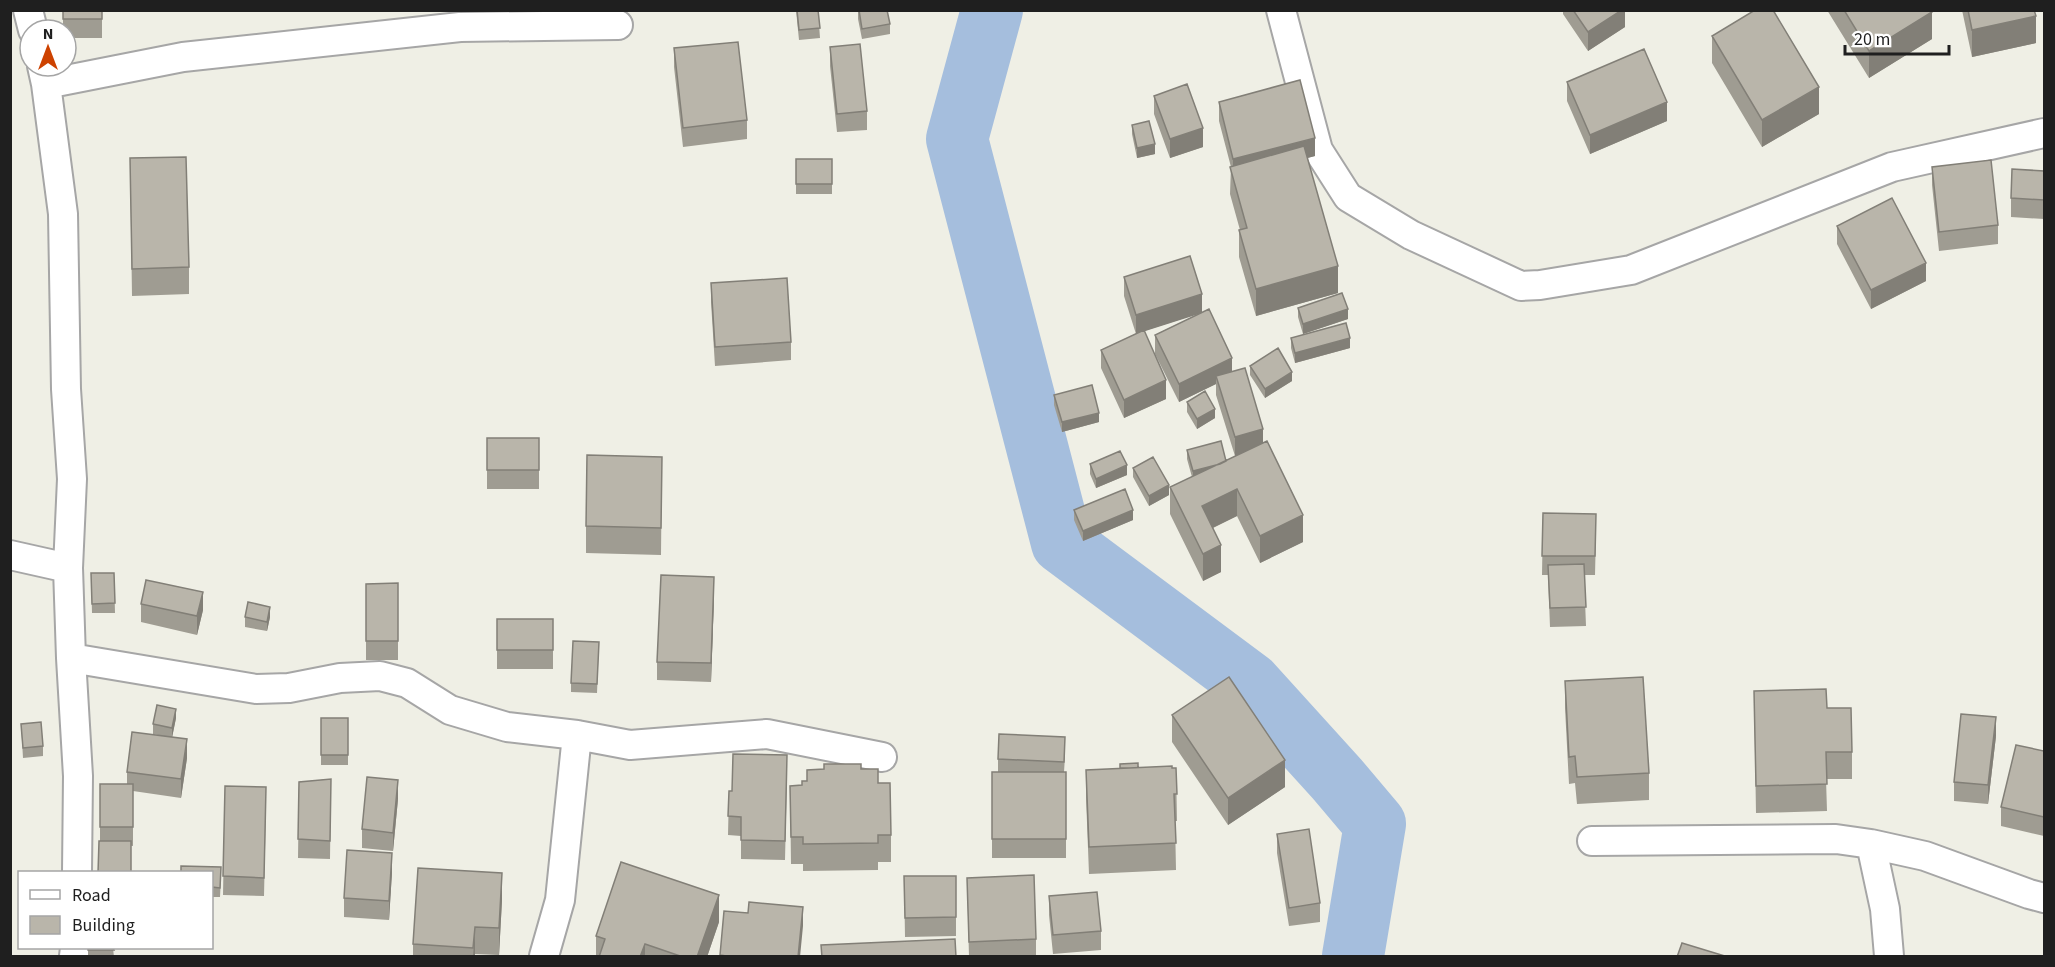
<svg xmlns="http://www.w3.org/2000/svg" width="2055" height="967" font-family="'Source Sans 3',sans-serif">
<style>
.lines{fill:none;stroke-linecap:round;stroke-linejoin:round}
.river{stroke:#a5bedd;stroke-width:62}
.minor-casing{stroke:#a6a6a6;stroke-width:32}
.minor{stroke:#fff;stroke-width:28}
.wall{fill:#9f9c92}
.shaded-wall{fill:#827f77}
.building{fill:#b9b5aa;stroke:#827f77;stroke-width:1.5}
</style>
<rect width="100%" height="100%" fill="#efefe5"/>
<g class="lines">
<!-- river -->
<path class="river" d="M 992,10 L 957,139 L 1062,543 L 1250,683 L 1337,779 L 1375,824 L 1353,956"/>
<defs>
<path id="minor" d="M 28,10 L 33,30
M 1281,10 L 1318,150 L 1348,197 L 1411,235 L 1521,286 L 1540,285 L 1631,270 L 1892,167 L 2044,133
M 42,66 L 46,84 L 63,214 L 66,389 L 72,479 L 68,568 L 71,658 L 78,776 L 77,872
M 46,84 L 183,57 L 460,27 L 618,25
M 10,555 L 68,568
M 71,658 L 256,689 L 289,688 L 340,678 L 380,676 L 407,683 L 450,710 L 507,727 L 577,735 L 630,745 L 767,734 L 882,757
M 1592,841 L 1836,839 L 1871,844 L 1885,909 L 1889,956
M 1871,844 L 1925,856 L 2029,894 L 2044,898
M 74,956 L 75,948
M 544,956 L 560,900 L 577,735"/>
</defs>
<!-- minor casing -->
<use href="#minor" class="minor-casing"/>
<!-- minor -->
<use href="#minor" class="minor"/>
</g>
<!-- wall -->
<path class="wall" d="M 63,10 L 102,10 L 102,38 L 66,38 L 66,30 L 63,30 Z
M 796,10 L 818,10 L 820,38 L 799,40 Z
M 852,10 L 887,10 L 890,24 L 890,34 L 862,39 L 858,19 L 858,11 L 852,11 Z
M 1563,10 L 1625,10 L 1625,27 L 1588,51 L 1563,14 Z
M 1827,10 L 1931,10 L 1932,39 L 1869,78 Z
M 1962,10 L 2034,10 L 2036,43 L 1972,57 Z
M 1712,36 L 1819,114 L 1762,147 L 1712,63 Z
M 830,47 L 867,111 L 867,130 L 837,132 L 830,66 Z
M 674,48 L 747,120 L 747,139 L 683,147 L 674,67 Z
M 1567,82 L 1667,121 L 1590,154 L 1567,101 Z
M 1154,96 L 1203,147 L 1170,158 L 1154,114 Z
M 1219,102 L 1315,156 L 1307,158 L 1338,293 L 1256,316 L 1239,257 L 1239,230 L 1240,230 L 1230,194 L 1231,167 L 1219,121 Z
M 1132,125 L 1155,154 L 1137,158 L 1132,134 Z
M 130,158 L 189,267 L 189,294 L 132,296 Z
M 796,159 L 832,159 L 832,194 L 796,194 Z
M 1932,167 L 1998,225 L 1998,244 L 1939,251 L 1932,185 Z
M 2044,171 L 2044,219 L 2011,217 L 2011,198 Z
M 1837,226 L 1926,281 L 1871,309 L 1837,244 Z
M 1124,277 L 1202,312 L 1232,372 L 1303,542 L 1260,563 L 1237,516 L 1213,528 L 1221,572 L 1203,581 L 1170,514 L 1170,487 L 1192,477 L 1187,459 L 1187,450 L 1226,461 L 1240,454 L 1235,456 L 1216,395 L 1216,384 L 1179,402 L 1155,354 L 1155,335 L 1200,313 L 1144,331 L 1166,399 L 1124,418 L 1101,368 L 1101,350 L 1136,334 L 1124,296 Z
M 711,283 L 791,342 L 791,360 L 715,366 L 711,302 Z
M 1298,308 L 1348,319 L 1303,334 L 1298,317 Z
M 1291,338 L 1350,348 L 1295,363 L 1291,348 Z
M 1250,366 L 1292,381 L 1265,398 L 1250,375 Z
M 1054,395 L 1099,422 L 1062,432 L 1054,405 Z
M 1187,402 L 1215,418 L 1197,429 L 1187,412 Z
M 487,438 L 539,438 L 539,489 L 487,489 Z
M 662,457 L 661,555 L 586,553 L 586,526 Z
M 1090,464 L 1127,475 L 1096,488 L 1090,474 Z
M 1133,468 L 1169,495 L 1149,506 L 1133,477 Z
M 1074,510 L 1133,520 L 1083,541 L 1074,520 Z
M 1543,513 L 1596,533 L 1595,575 L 1584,575 L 1586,626 L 1550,627 L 1548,575 L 1542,575 Z
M 91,573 L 114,573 L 115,613 L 92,613 Z
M 398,583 L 398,660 L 366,660 L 366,584 Z
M 714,596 L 711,682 L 657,680 L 657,662 Z
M 141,604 L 203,610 L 197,635 L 141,622 Z
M 245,617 L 270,617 L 267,631 L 245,627 Z
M 497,619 L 553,619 L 553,669 L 497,669 Z
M 599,642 L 597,693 L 571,692 L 571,683 Z
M 1565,681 L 1649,773 L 1649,800 L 1577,804 L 1575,783 L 1569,784 L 1565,708 Z
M 1754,691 L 1827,708 L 1852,752 L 1852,779 L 1826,779 L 1827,811 L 1756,813 Z
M 1172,715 L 1285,787 L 1228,825 L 1172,742 Z
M 176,718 L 172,737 L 187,758 L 181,798 L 133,791 L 133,846 L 100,841 L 100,784 L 127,784 L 127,772 L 163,736 L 153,734 L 153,724 Z
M 321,718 L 348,718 L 348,765 L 321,765 Z
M 21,724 L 43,746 L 43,756 L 23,758 Z
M 1996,736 L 1988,804 L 1954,801 L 1954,782 Z
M 2044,751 L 2044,836 L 2001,826 L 2001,807 Z
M 1065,756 L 1064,772 L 1066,772 L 1066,858 L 992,858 L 992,772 L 998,772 L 998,759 Z
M 1138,768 L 1176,768 L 1177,821 L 1175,821 L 1176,870 L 1089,874 L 1086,797 L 1086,770 Z
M 861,769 L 878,783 L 891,835 L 891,862 L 878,862 L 878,870 L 803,871 L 803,864 L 791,864 L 790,786 L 802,785 L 807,781 L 807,770 Z
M 787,774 L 785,860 L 741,859 L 741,836 L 728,835 L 729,791 L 732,791 Z
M 331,779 L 330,859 L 298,858 L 299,782 Z
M 225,786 L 266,805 L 264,896 L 223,895 Z
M 398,799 L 393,851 L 362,848 L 362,829 Z
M 1277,834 L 1320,903 L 1320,922 L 1289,926 L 1277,853 Z
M 392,872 L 389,920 L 344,917 L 344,898 Z
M 212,873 L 221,877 L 220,897 L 212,897 Z
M 904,876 L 956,876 L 956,936 L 905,937 Z
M 967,878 L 1036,939 L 1036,957 L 969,957 Z
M 1049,896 L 1101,931 L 1101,950 L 1053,954 L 1049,915 Z
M 502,900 L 499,955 L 475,954 L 475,957 L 413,957 L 413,944 Z
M 719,922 L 707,957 L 593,957 L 596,956 L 596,936 Z
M 88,948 L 113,948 L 114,957 L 88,957 Z"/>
<!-- shaded-wall -->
<path class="shaded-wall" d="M 1622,10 L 1625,10 L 1625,27 L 1588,51 L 1588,32 Z
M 1932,12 L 1932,39 L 1869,78 L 1869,51 Z
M 2036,16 L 2036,43 L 1972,57 L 1972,30 Z
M 1819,87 L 1819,114 L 1762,147 L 1762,120 Z
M 1667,102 L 1667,121 L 1590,154 L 1590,135 Z
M 1203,128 L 1203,147 L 1170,158 L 1170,139 Z
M 1315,138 L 1315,156 L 1233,178 L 1233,159 Z
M 1155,144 L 1155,154 L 1137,158 L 1137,148 Z
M 1926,263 L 1926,281 L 1871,309 L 1871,290 Z
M 1338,266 L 1338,293 L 1256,316 L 1256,289 Z
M 1202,294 L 1202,313 L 1136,334 L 1136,315 Z
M 1348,309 L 1348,319 L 1303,334 L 1303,324 Z
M 1350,338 L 1350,348 L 1295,363 L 1295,353 Z
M 1232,358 L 1232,377 L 1216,376 L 1216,384 L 1179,402 L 1179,384 Z
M 1292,372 L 1292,381 L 1265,398 L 1265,389 Z
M 1166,380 L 1166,399 L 1124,418 L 1124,400 Z
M 1215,409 L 1215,418 L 1197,429 L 1197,419 Z
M 1099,413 L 1099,422 L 1062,432 L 1062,422 Z
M 1263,429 L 1263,447 L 1235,456 L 1235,437 Z
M 1227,462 L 1193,480 L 1193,471 Z
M 1127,465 L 1127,475 L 1096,488 L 1096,479 Z
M 1169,485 L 1169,495 L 1149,506 L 1149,496 Z
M 1237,489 L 1237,516 L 1202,533 L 1202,506 Z
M 1133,510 L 1133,520 L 1083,541 L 1083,531 Z
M 1303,515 L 1303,542 L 1260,563 L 1260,536 Z
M 1221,545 L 1221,572 L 1203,581 L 1203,554 Z
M 714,577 L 714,596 L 711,682 L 711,663 Z
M 203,592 L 203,610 L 197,635 L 197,616 Z
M 270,607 L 270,617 L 267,631 L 267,622 Z
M 176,709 L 176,718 L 172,738 L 172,728 Z
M 1996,717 L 1996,736 L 1988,804 L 1988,785 Z
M 187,739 L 187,758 L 181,798 L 181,779 Z
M 1285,760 L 1285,787 L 1228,825 L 1228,798 Z
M 398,780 L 398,799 L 393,851 L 393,833 Z
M 392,853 L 392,872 L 389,920 L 389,901 Z
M 502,873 L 502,900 L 499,955 L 499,928 Z
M 719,895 L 719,922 L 707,957 L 697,957 Z
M 803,907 L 803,926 L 800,957 L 798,957 Z
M 475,927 L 475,957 L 473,957 Z
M 645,944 L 645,957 L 640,957 Z"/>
<!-- building -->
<path class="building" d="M 63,10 L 102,10 L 102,19 L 63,19 Z
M 797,10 L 818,10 L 820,28 L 799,30 Z
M 859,10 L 887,10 L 890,24 L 862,29 Z
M 1573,10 L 1622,10 L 1588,32 Z
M 1755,10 L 1773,10 L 1819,87 L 1762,120 L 1712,36 Z
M 1844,10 L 1931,10 L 1932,12 L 1869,51 Z
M 1968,10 L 2034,10 L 2036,16 L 1972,30 Z
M 738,42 L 747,120 L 683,128 L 674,48 Z
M 860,44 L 867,111 L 837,114 L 830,47 Z
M 1644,49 L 1667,102 L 1590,135 L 1567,82 Z
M 1300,80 L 1315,138 L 1233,159 L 1219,102 Z
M 1187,84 L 1203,128 L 1170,139 L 1154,96 Z
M 1149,121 L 1155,144 L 1137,148 L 1132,125 Z
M 1304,146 L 1338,266 L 1256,289 L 1239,230 L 1247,228 L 1230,167 Z
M 186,157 L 189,267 L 132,269 L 130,158 Z
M 796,159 L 832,159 L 832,184 L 796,184 Z
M 1991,160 L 1998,225 L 1939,232 L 1932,167 Z
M 2012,169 L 2044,171 L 2044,200 L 2011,198 Z
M 1892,198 L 1926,263 L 1871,290 L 1837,226 Z
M 1190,256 L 1202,294 L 1136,315 L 1124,277 Z
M 787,278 L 791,342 L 715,347 L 711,283 Z
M 1342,293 L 1348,309 L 1303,324 L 1298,308 Z
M 1209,309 L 1232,358 L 1179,384 L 1155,335 Z
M 1346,323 L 1350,338 L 1295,353 L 1291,338 Z
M 1144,330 L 1166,380 L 1124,400 L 1101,350 Z
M 1278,348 L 1292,372 L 1265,389 L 1250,366 Z
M 1245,368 L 1263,429 L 1235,437 L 1216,376 Z
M 1092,385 L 1099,413 L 1062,422 L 1054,395 Z
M 1205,391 L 1215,409 L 1197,419 L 1187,402 Z
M 487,438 L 539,438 L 539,470 L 487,470 Z
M 1221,441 L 1226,461 L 1220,464 L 1193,471 L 1187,450 Z
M 1267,441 L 1303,515 L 1260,536 L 1237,489 L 1202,506 L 1221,545 L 1203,554 L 1170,487 Z
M 1120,451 L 1127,465 L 1096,479 L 1090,464 Z
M 587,455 L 662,457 L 661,528 L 586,526 Z
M 1153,457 L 1169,485 L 1149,496 L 1133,468 Z
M 1125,489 L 1133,510 L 1083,531 L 1074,510 Z
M 1543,513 L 1596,514 L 1595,556 L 1542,556 Z
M 1584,564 L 1586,607 L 1550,608 L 1548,565 Z
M 91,573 L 114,573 L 115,603 L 92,604 Z
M 661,575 L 714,577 L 711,663 L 657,662 Z
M 146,580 L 203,592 L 197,616 L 141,604 Z
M 398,583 L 398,641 L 366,641 L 366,584 Z
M 248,602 L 270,607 L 267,622 L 245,617 Z
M 497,619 L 553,619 L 553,650 L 497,650 Z
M 573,641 L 599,642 L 597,684 L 571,683 Z
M 1229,677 L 1285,760 L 1228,798 L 1172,715 Z
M 1643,677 L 1649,773 L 1577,777 L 1575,756 L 1569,757 L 1565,681 Z
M 1826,689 L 1827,708 L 1851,708 L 1852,752 L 1826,752 L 1827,784 L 1756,786 L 1754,691 Z
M 157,705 L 176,709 L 172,728 L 153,724 Z
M 1961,714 L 1996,717 L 1988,785 L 1954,782 Z
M 321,718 L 348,718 L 348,755 L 321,755 Z
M 41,722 L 43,746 L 23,748 L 21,724 Z
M 132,732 L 187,739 L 181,779 L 127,772 Z
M 999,734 L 1065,737 L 1064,762 L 998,759 Z
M 2016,745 L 2044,751 L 2044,817 L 2001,807 Z
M 733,754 L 787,755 L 785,841 L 741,840 L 741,817 L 728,816 L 729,791 L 732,791 Z
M 1138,763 L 1138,768 L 1120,768 L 1120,764 Z
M 824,764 L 861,764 L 861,769 L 878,769 L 878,783 L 890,783 L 891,835 L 878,835 L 878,843 L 803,844 L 803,837 L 791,837 L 790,786 L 802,785 L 802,781 L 807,781 L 807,770 L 824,769 Z
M 1172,766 L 1172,768 L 1176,768 L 1177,794 L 1174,794 L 1176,843 L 1089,847 L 1086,770 Z
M 992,772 L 1066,772 L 1066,839 L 992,839 Z
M 367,777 L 398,780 L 393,833 L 362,829 Z
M 331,779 L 330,841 L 298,839 L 299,782 Z
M 100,784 L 133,784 L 133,827 L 100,827 Z
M 225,786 L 266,787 L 264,878 L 223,876 Z
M 1309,829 L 1320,903 L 1289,908 L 1277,834 Z
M 99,841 L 131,841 L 131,873 L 98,873 Z
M 347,850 L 392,853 L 389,901 L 344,898 Z
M 621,862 L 719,895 L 697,957 L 683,957 L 645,944 L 640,957 L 599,957 L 605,939 L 596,936 Z
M 181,866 L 221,867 L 220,888 L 212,887 L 212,873 L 181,873 Z
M 418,868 L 502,873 L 499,928 L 475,927 L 473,948 L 413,944 Z
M 1034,875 L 1036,939 L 969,942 L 967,878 Z
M 904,876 L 956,876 L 956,917 L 905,918 Z
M 1097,892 L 1101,931 L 1053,935 L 1049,896 Z
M 749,902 L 803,907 L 798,957 L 733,957 L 720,955 L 724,911 L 748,913 Z
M 955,939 L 956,957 L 822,957 L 821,945 Z
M 1682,943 L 1728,957 L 1677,957 Z
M 88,948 L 113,948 L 114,950 L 88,950 Z"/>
<!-- border -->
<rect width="2055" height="967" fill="none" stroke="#1f1f1f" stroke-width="24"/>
<!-- legend -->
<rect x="18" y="871" width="195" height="78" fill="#ffffff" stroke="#a5a5a5" stroke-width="1.5"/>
<rect x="30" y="890" width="30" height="9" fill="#ffffff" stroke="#a5a5a5" stroke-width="1.5"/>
<text x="72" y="901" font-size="18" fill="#1f1f1f">Road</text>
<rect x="30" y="916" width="30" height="18" fill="#b9b5aa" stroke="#a5a5a5" stroke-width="1.5"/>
<text x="72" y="931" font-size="18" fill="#1f1f1f">Building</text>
<!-- north arrow -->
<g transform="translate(48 48)"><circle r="28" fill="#ffffff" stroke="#a5a5a5" stroke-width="1.5"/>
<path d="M0-4.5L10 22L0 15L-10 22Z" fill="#cd4200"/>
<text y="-9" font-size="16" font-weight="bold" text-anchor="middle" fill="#1f1f1f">N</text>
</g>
<!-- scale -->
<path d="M1845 45v9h104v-9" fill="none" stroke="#1f1f1f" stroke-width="3"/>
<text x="1854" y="45" font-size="18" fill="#1f1f1f" stroke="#ffffff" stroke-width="4.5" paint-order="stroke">20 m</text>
</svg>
